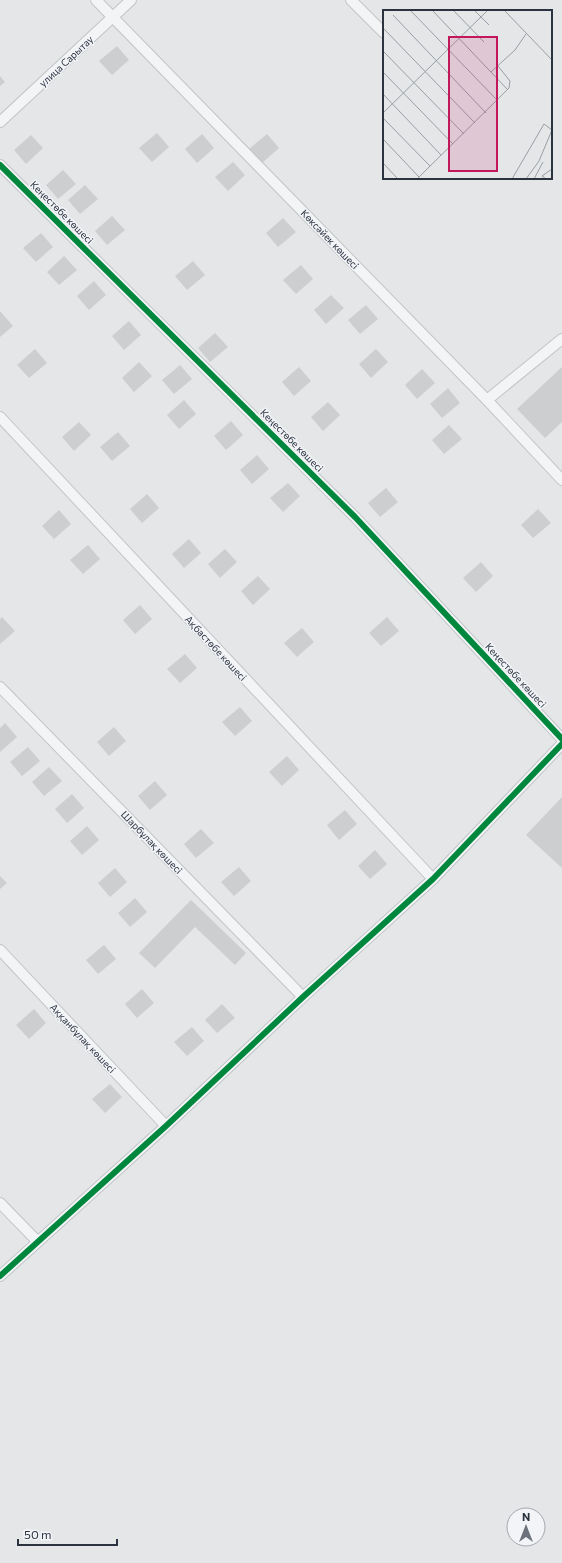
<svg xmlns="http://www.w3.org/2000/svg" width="562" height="1563" font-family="Commissioner,sans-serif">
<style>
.building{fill:#ccced0}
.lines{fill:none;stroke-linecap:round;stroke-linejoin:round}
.minor-casing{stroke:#c2c4c6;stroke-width:12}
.minor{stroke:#f3f4f5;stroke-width:10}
.cycleway-casing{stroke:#f2f4f7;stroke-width:8}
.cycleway{stroke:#00873e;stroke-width:6}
.labels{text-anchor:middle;stroke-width:3;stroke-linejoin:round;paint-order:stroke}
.street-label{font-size:10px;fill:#2b3341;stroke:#f2f4f7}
.inset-road{fill:none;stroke:#9a9ea5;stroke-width:1}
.view{fill:#c2185b;fill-opacity:0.15;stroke:#c2185b;stroke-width:2}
.inset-edge{fill:none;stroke:#2b3341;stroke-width:2}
</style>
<rect width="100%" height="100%" fill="#e4e6e8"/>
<!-- building -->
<path class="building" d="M 117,46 L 129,60 L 112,75 L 99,61 Z
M 0,76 L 5,82 L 0,86 Z
M 157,133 L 169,147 L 152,162 L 139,148 Z
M 202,134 L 214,148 L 197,163 L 185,149 Z
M 267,134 L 279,148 L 262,163 L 249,149 Z
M 31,135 L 43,148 L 26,164 L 14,150 Z
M 233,162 L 245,175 L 228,191 L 215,177 Z
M 63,170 L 76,184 L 58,199 L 46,185 Z
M 85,185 L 98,199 L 80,214 L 68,200 Z
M 112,216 L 125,230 L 107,245 L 95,231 Z
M 283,218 L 296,232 L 278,247 L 266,233 Z
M 41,233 L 53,247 L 36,262 L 23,248 Z
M 64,256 L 77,270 L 59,285 L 47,272 Z
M 193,261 L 205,275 L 187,290 L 175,276 Z
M 301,265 L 313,279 L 296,294 L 283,280 Z
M 94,281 L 106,295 L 89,310 L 77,296 Z
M 331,295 L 344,308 L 326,324 L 314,310 Z
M 366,305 L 378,319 L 360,334 L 348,320 Z
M 0,311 L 13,326 L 0,337 Z
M 129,321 L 141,335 L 124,350 L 112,336 Z
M 215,333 L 228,347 L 210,362 L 198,348 Z
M 35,349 L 47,363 L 29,378 L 17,365 Z
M 376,349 L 388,362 L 371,378 L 359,364 Z
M 139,362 L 152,376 L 134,392 L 122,378 Z
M 180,365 L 192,379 L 174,394 L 162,380 Z
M 299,367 L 311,381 L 294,396 L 282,382 Z
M 562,367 L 562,422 L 545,438 L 517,409 Z
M 422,369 L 435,383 L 417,399 L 405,385 Z
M 448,388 L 460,403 L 442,418 L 430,404 Z
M 184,400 L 196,414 L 179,429 L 167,415 Z
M 328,402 L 340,415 L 323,431 L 311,417 Z
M 231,421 L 243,435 L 226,450 L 214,436 Z
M 79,422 L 91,435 L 74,451 L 62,437 Z
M 449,425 L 462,439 L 444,454 L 432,440 Z
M 118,432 L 130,446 L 112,461 L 100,447 Z
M 257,455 L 269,469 L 252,484 L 240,470 Z
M 288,483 L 300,496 L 283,512 L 270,498 Z
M 386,488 L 398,502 L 380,517 L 368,503 Z
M 147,494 L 159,508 L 142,523 L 130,509 Z
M 538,509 L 551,523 L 533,538 L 521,525 Z
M 59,510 L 71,524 L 54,539 L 42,526 Z
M 189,539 L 201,553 L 184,568 L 172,554 Z
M 88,545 L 100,559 L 83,574 L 70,560 Z
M 225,549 L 237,562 L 220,578 L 208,564 Z
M 481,562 L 493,576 L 476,592 L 463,578 Z
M 258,576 L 270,589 L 253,605 L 241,591 Z
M 140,605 L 152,619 L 135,634 L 123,620 Z
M 2,617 L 15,631 L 0,644 L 0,619 Z
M 387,617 L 399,631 L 381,646 L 369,633 Z
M 302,628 L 314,642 L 297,657 L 284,643 Z
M 185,654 L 197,668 L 180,683 L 167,669 Z
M 240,707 L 252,721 L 235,736 L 222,722 Z
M 5,723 L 17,737 L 0,752 L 0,728 Z
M 114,727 L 126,741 L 109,756 L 97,742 Z
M 28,747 L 40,761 L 22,776 L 10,762 Z
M 287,756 L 299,770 L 282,786 L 269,772 Z
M 49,767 L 62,781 L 44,796 L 32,782 Z
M 155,781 L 167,795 L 150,810 L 138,796 Z
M 72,794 L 84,808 L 67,823 L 55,809 Z
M 562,797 L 562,868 L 526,835 Z
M 345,810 L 357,824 L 339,840 L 327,825 Z
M 87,826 L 99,840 L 82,855 L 70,841 Z
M 201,829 L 214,843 L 196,858 L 184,844 Z
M 375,850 L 387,864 L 370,879 L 358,866 Z
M 239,867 L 251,881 L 234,896 L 221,882 Z
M 115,868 L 127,882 L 110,897 L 98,883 Z
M 0,876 L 7,883 L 0,889 Z
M 135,898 L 147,912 L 130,927 L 118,913 Z
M 191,900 L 246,953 L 235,965 L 195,927 L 155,968 L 139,953 Z
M 104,945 L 116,959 L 98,974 L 86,960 Z
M 142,989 L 154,1003 L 137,1018 L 125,1004 Z
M 222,1004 L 235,1018 L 217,1033 L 205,1020 Z
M 34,1009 L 46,1023 L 29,1039 L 16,1025 Z
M 192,1027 L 204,1041 L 187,1056 L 174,1042 Z
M 110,1084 L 122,1097 L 105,1113 L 92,1099 Z"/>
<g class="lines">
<defs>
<path id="minor" d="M 96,0 L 487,400 L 562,480
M 351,0 L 384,33
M 0,122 L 131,0
M 0,165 L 355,517 L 562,739
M 487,400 L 562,339
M 0,417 L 433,879
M 0,687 L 303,997
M 0,950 L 166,1126
M 0,1203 L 38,1242
M 0,1276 L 166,1126 L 303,997 L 433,879 L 562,744"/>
</defs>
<!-- minor casing -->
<use href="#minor" class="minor-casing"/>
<!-- minor -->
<use href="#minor" class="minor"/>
<defs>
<path id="cycleway" d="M 0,165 L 355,517 L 562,739
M 0,1276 L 166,1126 L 303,997 L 433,879 L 562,744"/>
</defs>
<!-- cycleway casing -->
<use href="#cycleway" class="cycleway-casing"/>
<!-- cycleway -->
<use href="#cycleway" class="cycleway"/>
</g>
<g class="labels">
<!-- street labels -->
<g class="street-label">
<text transform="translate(66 61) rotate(-43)" y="4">улица Сарытау</text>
<text transform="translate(62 212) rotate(45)" y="4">Кеңестөбе көшесі</text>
<text transform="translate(330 239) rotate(46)" y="4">Көксәйек көшесі</text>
<text transform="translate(292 440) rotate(45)" y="4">Кеңестөбе көшесі</text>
<text transform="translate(216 648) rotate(47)" y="4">Ақбастөбе көшесі</text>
<text transform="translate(516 675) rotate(47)" y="4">Кеңестөбе көшесі</text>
<text transform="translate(152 842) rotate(46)" y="4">Шарбұлақ көшесі</text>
<text transform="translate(83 1038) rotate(47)" y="4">Аққанбұлақ көшесі</text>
</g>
</g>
<!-- overview -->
<g transform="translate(383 10)">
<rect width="169" height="169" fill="#e4e6e8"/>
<path class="inset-road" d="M 27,0 L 115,91M 49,0 L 125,80M 70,0 L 101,32M 91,0 L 106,15M 121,0 L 169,50M 10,5 L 103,103M 1,19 L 92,113M 0,41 L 81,124M 0,62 L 70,134M 108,62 L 132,40 L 143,24M 0,84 L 58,145M 0,103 L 105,0M 0,108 L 47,156M 0,129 L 36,167M 0,153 L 15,169M 34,169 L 126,78 L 127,71 L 115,56M 129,169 L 161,114 L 169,120 L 156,151 L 143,169M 151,169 L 160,152M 163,169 L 159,166 L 169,159"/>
<path class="view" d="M 66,27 L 114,27 L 114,161 L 66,161 Z"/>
<rect width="169" height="169" class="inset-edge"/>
</g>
<!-- north arrow -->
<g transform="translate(526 1527)"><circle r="19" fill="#f2f4f7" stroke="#a2a7ae"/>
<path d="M0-3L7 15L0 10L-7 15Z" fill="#6c727b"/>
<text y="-6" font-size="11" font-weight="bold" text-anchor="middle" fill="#2b3341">N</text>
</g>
<!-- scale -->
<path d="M18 1539v6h99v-6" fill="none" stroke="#2b3341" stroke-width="2"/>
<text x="24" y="1539" font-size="12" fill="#2b3341" stroke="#f2f4f7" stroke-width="3" paint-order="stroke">50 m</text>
</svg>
